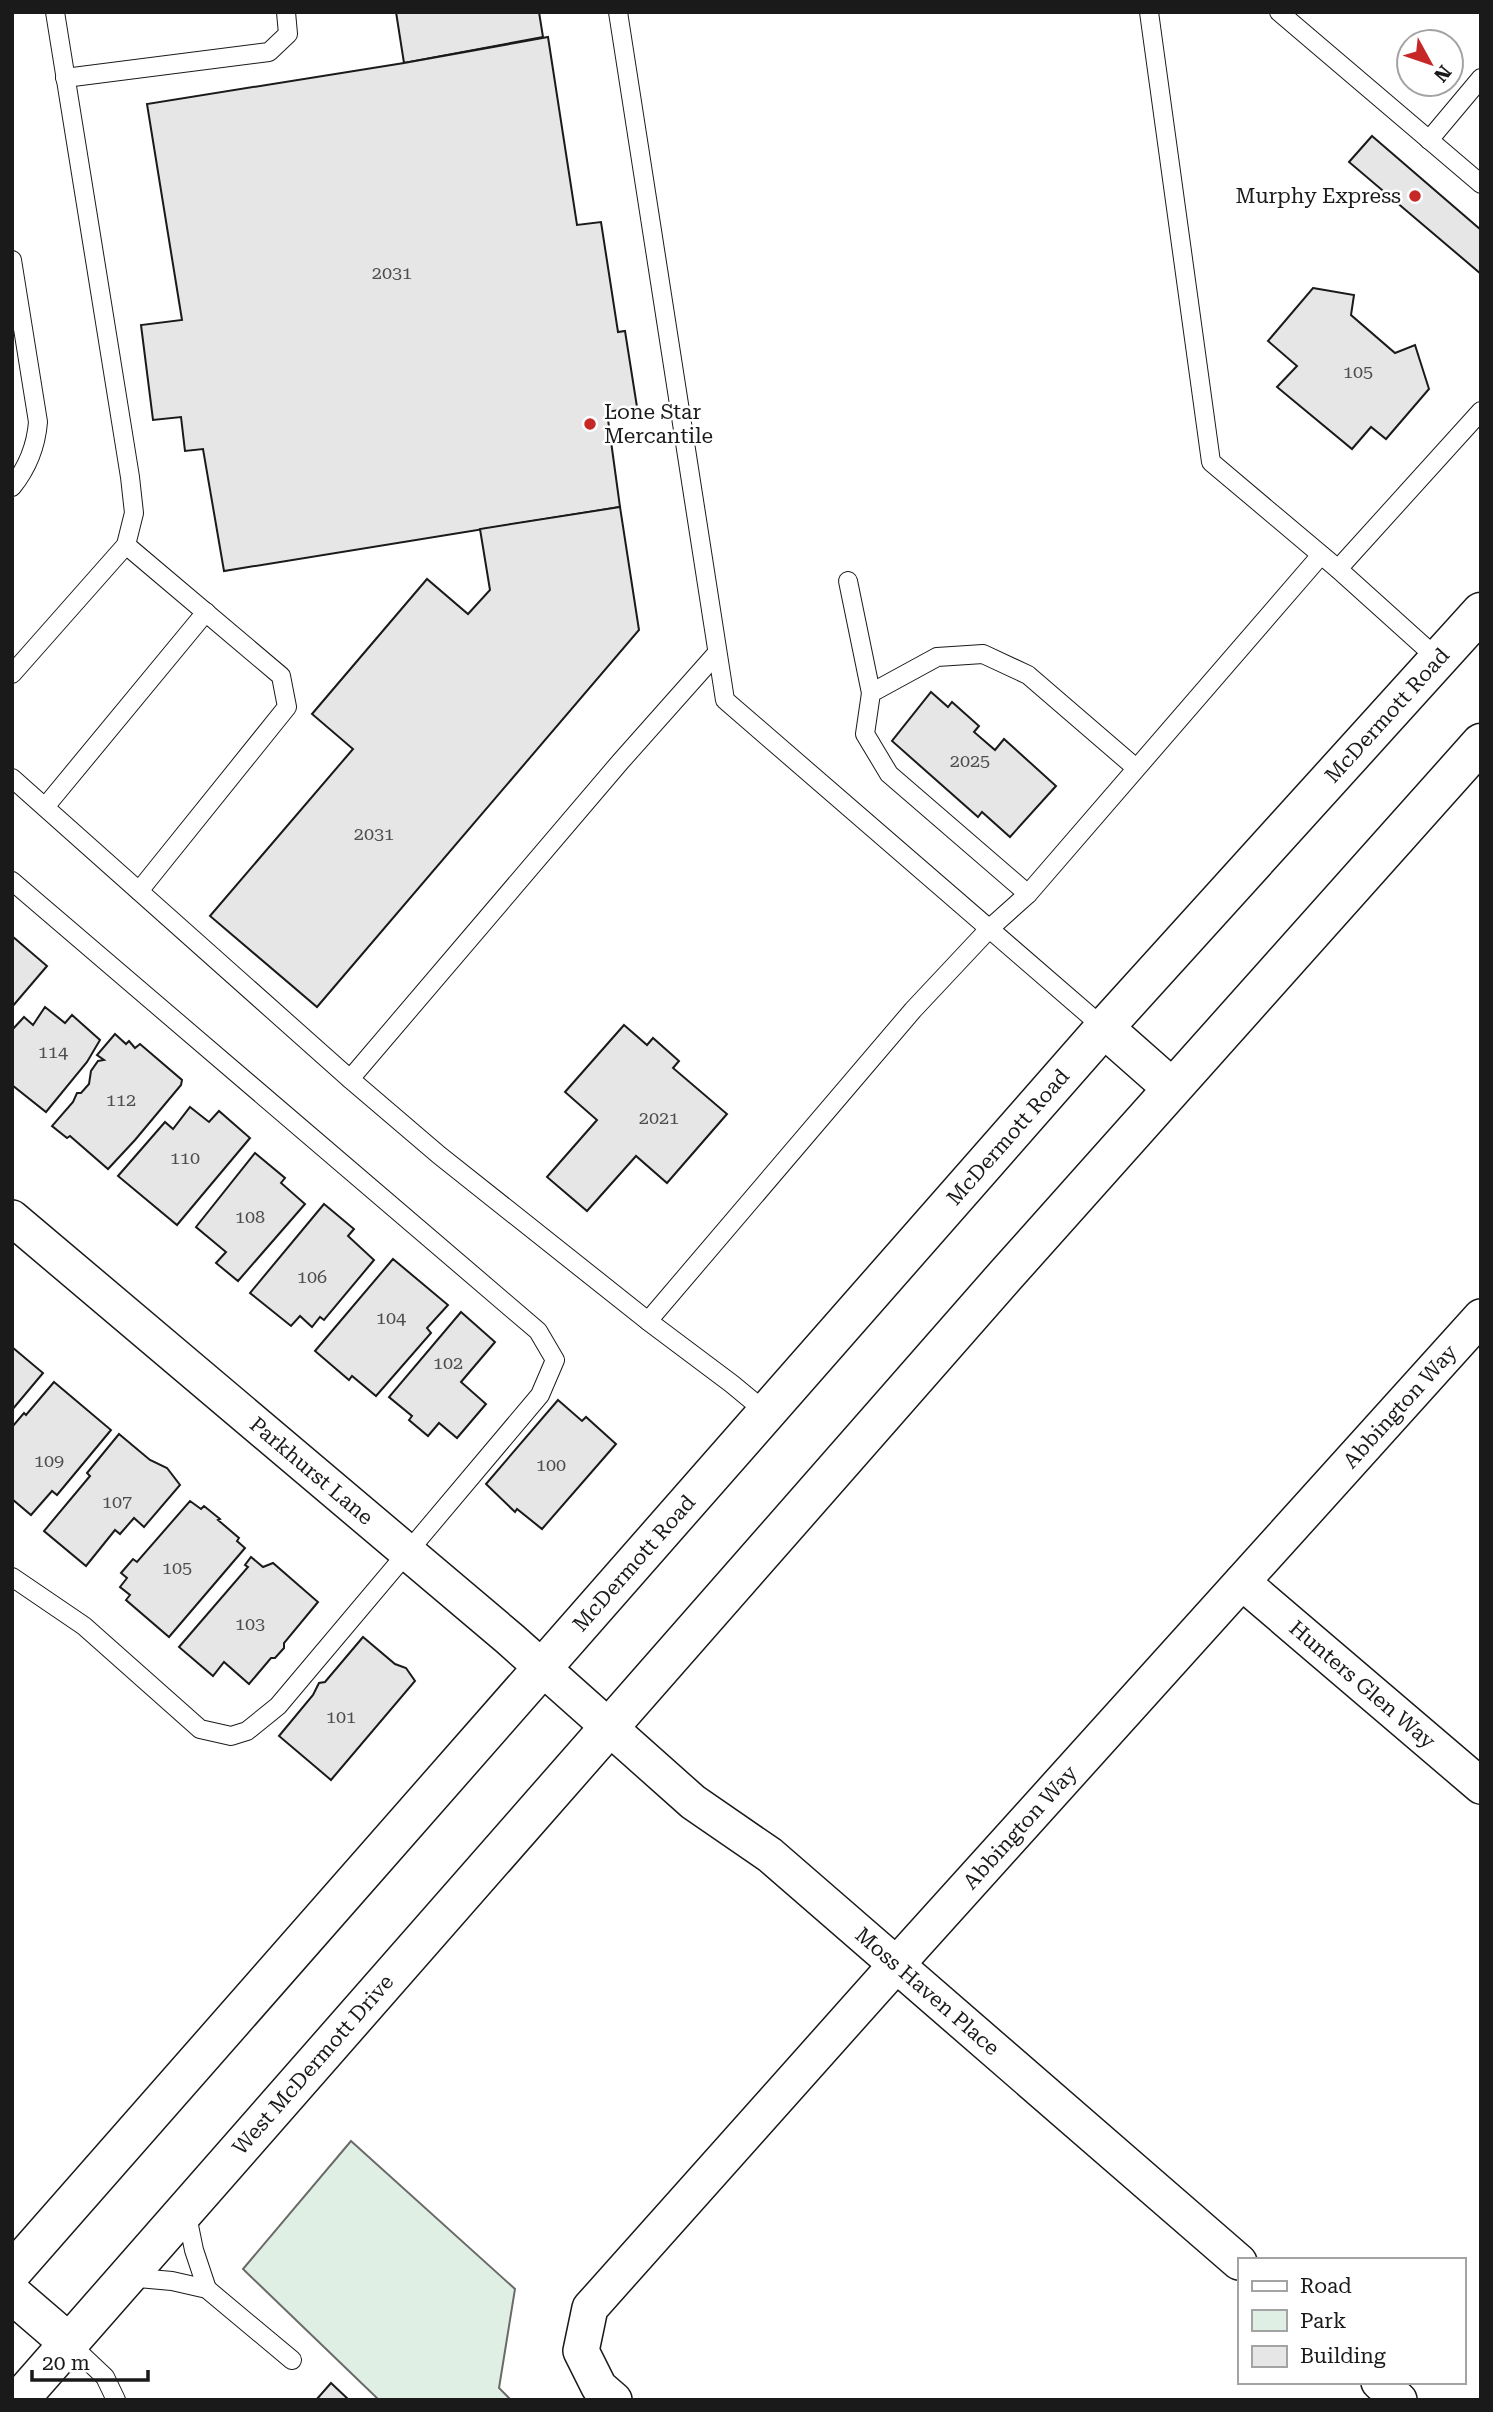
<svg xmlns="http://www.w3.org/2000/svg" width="1493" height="2412" font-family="'Roboto Serif',serif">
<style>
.green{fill:#e0efe3;stroke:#6a6a6a;stroke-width:2}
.building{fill:#e6e6e6;stroke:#1a1a1a;stroke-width:2}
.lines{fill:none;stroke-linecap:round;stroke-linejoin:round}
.lane-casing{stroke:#1a1a1a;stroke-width:20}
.street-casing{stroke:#1a1a1a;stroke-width:38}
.secondary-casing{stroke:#1a1a1a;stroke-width:41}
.lane{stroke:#fff;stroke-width:18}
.street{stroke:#fff;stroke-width:35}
.secondary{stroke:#fff;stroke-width:38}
.poi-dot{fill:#c62828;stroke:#fff;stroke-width:2.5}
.labels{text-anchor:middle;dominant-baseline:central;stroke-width:5;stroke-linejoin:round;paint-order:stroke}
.number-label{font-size:18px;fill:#4d4d4d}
.poi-label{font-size:21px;fill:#1a1a1a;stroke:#fff;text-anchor:end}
.street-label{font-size:21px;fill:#1a1a1a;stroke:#fff}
</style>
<rect width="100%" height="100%" fill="#fff"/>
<polygon class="green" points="351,2141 515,2289 499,2388 511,2400 379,2400 243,2269"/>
<g class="building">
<polygon points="396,12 539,12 543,37 404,63"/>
<polygon points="548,37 577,225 601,222 618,332 625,331 637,407 607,412 620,507 224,571 203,449 185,451 181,417 153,420 141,325 182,320 147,104 404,63"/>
<polygon points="1372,136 1481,230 1481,274 1349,162"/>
<polygon points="1313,288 1354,295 1351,315 1395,353 1415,345 1429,389 1386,439 1371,427 1352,449 1277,387 1297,366 1268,341"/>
<polygon points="620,507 639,630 317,1007 210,916 353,749 312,714 427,579 468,614 490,590 480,529"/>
<polygon points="931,692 948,707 952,702 979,726 974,732 995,750 1004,739 1056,786 1010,837 982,812 978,817 892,741"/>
<polygon points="12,936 47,966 12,1007"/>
<polygon points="45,1007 65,1023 72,1015 100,1040 87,1062 46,1112 12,1085 12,1030 24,1017 33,1025"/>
<polygon points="624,1025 647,1045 653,1038 679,1061 673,1068 727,1114 667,1183 636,1156 587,1211 547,1177 597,1120 565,1092"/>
<polygon points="115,1034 126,1044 129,1041 135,1048 140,1044 182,1080 181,1085 135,1140 108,1169 70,1136 67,1138 52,1126 73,1102 77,1093 81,1093 89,1084 91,1071 98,1061 104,1060 97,1055"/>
<polygon points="190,1107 209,1122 219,1111 250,1138 177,1225 118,1176 165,1122 173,1129"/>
<polygon points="255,1153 285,1178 281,1183 305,1204 238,1281 216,1263 226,1252 196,1227"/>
<polygon points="324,1204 354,1229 348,1236 374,1260 324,1320 320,1317 312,1327 300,1316 291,1326 250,1293"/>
<polygon points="393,1259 448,1305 427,1328 431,1333 376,1396 352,1376 349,1380 315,1351"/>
<polygon points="461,1312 495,1342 461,1382 486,1404 457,1438 439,1423 428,1436 409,1420 412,1416 389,1397"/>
<polygon points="12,1347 43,1373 12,1410"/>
<polygon points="54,1382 111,1430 57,1495 52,1491 31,1515 12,1499 12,1427 24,1413 26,1415"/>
<polygon points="558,1400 582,1421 586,1417 616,1444 542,1529 517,1509 515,1512 486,1484"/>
<polygon points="119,1434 150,1460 167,1468 180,1485 144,1527 134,1518 120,1534 115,1530 86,1566 44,1531 90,1476 87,1473"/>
<polygon points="190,1501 201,1509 204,1506 220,1519 218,1520 239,1538 237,1541 245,1548 169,1637 126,1600 130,1595 120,1587 127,1578 121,1573 133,1559 137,1562"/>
<polygon points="251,1557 263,1567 273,1563 318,1602 284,1643 284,1648 275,1658 271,1658 249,1684 224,1662 213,1676 179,1647 248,1567 245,1565"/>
<polygon points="363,1637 395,1664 406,1668 415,1681 331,1780 279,1736 313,1695 319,1683 325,1682"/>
<polygon points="331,2383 349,2400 316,2400"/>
</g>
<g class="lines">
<defs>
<g id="lane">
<polyline points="618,12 725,700 1104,1028"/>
<polyline points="1149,12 1211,462 1338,569 1439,660"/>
<polyline points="1279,12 1481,184"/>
<polyline points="65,78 269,52 288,34 286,12"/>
<polyline points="1429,140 1481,78"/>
<path d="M12,260L38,422C36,447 28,467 12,487"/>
<polyline points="126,545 281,676 287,707 139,891"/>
<polyline points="1338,569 1481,411"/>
<polyline points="848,581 871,693"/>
<polyline points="12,674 126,545 134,513 130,477 55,12"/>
<polyline points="12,778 350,1079 439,1155 648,1321 732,1384 767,1413"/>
<polyline points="45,807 206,612"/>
<polyline points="12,881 538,1331 555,1360 540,1395 278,1706 247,1731 231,1736 200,1729 84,1626 12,1577"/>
<polyline points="1028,894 889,774 865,734 871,693 937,657 983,654 1028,675 1136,768"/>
<polyline points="350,1079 621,761 717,653"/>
<polyline points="648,1321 913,1010 989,929 1028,894 1321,555"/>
<polyline points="186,2211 194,2250 207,2289"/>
<polyline points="127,2277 172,2281 207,2289 292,2360"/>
<polyline points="69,2343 105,2377 116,2400"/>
</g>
<g id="street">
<path id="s1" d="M12,1218L510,1639L693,1802L770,1855L1239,2262"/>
<path id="s2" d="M1242,1582L1481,1786"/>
<polyline points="1379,2382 1399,2400"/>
<path id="s3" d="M614,2400L599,2387L581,2351L590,2308L896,1965L1481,1317"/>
</g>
<g id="secondary">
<polyline points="1104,1028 1172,1088"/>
<path id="s4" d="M12,2272L1104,1028L1481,612"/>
<polyline points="12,2294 69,2343"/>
<path id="s5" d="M19,2400L1005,1276L1481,743"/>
</g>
</defs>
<use href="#lane" class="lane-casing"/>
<use href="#street" class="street-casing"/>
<use href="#secondary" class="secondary-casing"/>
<use href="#lane" class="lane"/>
<use href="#street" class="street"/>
<use href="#secondary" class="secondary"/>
</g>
<g class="poi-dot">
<circle cx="1415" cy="196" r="7"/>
<circle cx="590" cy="424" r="7"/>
</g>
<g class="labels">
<g class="number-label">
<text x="392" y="272">2031</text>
<text x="1358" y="371">105</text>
<text x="970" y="760">2025</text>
<text x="374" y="833">2031</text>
<text x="53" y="1051">114</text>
<text x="121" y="1099">112</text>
<text x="659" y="1117">2021</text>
<text x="185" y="1157">110</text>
<text x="250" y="1216">108</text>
<text x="312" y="1276">106</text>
<text x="391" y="1317">104</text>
<text x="448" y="1362">102</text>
<text x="49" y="1460">109</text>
<text x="551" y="1464">100</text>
<text x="117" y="1501">107</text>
<text x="177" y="1567">105</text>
<text x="250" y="1623">103</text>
<text x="341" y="1716">101</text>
</g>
<g class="poi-label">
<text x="1401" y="196">Murphy Express</text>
<text x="604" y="412" text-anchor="start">Lone Star<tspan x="604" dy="24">Mercantile</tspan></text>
</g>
<g class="street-label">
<text stroke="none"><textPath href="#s4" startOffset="2077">McDermott Road</textPath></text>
<text stroke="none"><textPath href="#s4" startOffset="1510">McDermott Road</textPath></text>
<text stroke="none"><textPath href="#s3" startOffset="1316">Abbington Way</textPath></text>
<text stroke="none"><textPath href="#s1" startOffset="392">Parkhurst Lane</textPath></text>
<text stroke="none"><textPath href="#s4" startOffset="943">McDermott Road</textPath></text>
<text stroke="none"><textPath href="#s2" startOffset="158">Hunters Glen Way</textPath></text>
<text stroke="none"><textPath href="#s3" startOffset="749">Abbington Way</textPath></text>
<text stroke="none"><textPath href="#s1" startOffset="1199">Moss Haven Place</textPath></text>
<text stroke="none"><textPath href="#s5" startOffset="446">West McDermott Drive</textPath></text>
</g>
</g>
<rect width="1493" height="2412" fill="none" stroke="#1a1a1a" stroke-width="28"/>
<rect x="1238" y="2258" width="228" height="126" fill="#ffffff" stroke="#a3a3a3" stroke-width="2"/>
<rect x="1252" y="2281" width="35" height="10" fill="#ffffff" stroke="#a3a3a3" stroke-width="2"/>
<text x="1300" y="2293" font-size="21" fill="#1a1a1a">Road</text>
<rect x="1252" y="2310" width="35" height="21" fill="#e0efe3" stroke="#a3a3a3" stroke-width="2"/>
<text x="1300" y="2328" font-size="21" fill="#1a1a1a">Park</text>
<rect x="1252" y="2346" width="35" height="21" fill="#e6e6e6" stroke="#a3a3a3" stroke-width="2"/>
<text x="1300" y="2363" font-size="21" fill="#1a1a1a">Building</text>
<g transform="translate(1430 63) rotate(130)"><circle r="33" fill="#ffffff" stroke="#a3a3a3" stroke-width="2"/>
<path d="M0-5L12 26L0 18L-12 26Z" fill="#c62828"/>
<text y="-10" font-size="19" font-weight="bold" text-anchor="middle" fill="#1a1a1a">N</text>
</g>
<path d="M32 2370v10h116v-10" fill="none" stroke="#1a1a1a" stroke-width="3.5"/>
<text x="42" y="2370" font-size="21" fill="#1a1a1a" stroke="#ffffff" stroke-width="5" paint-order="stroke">20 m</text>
</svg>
